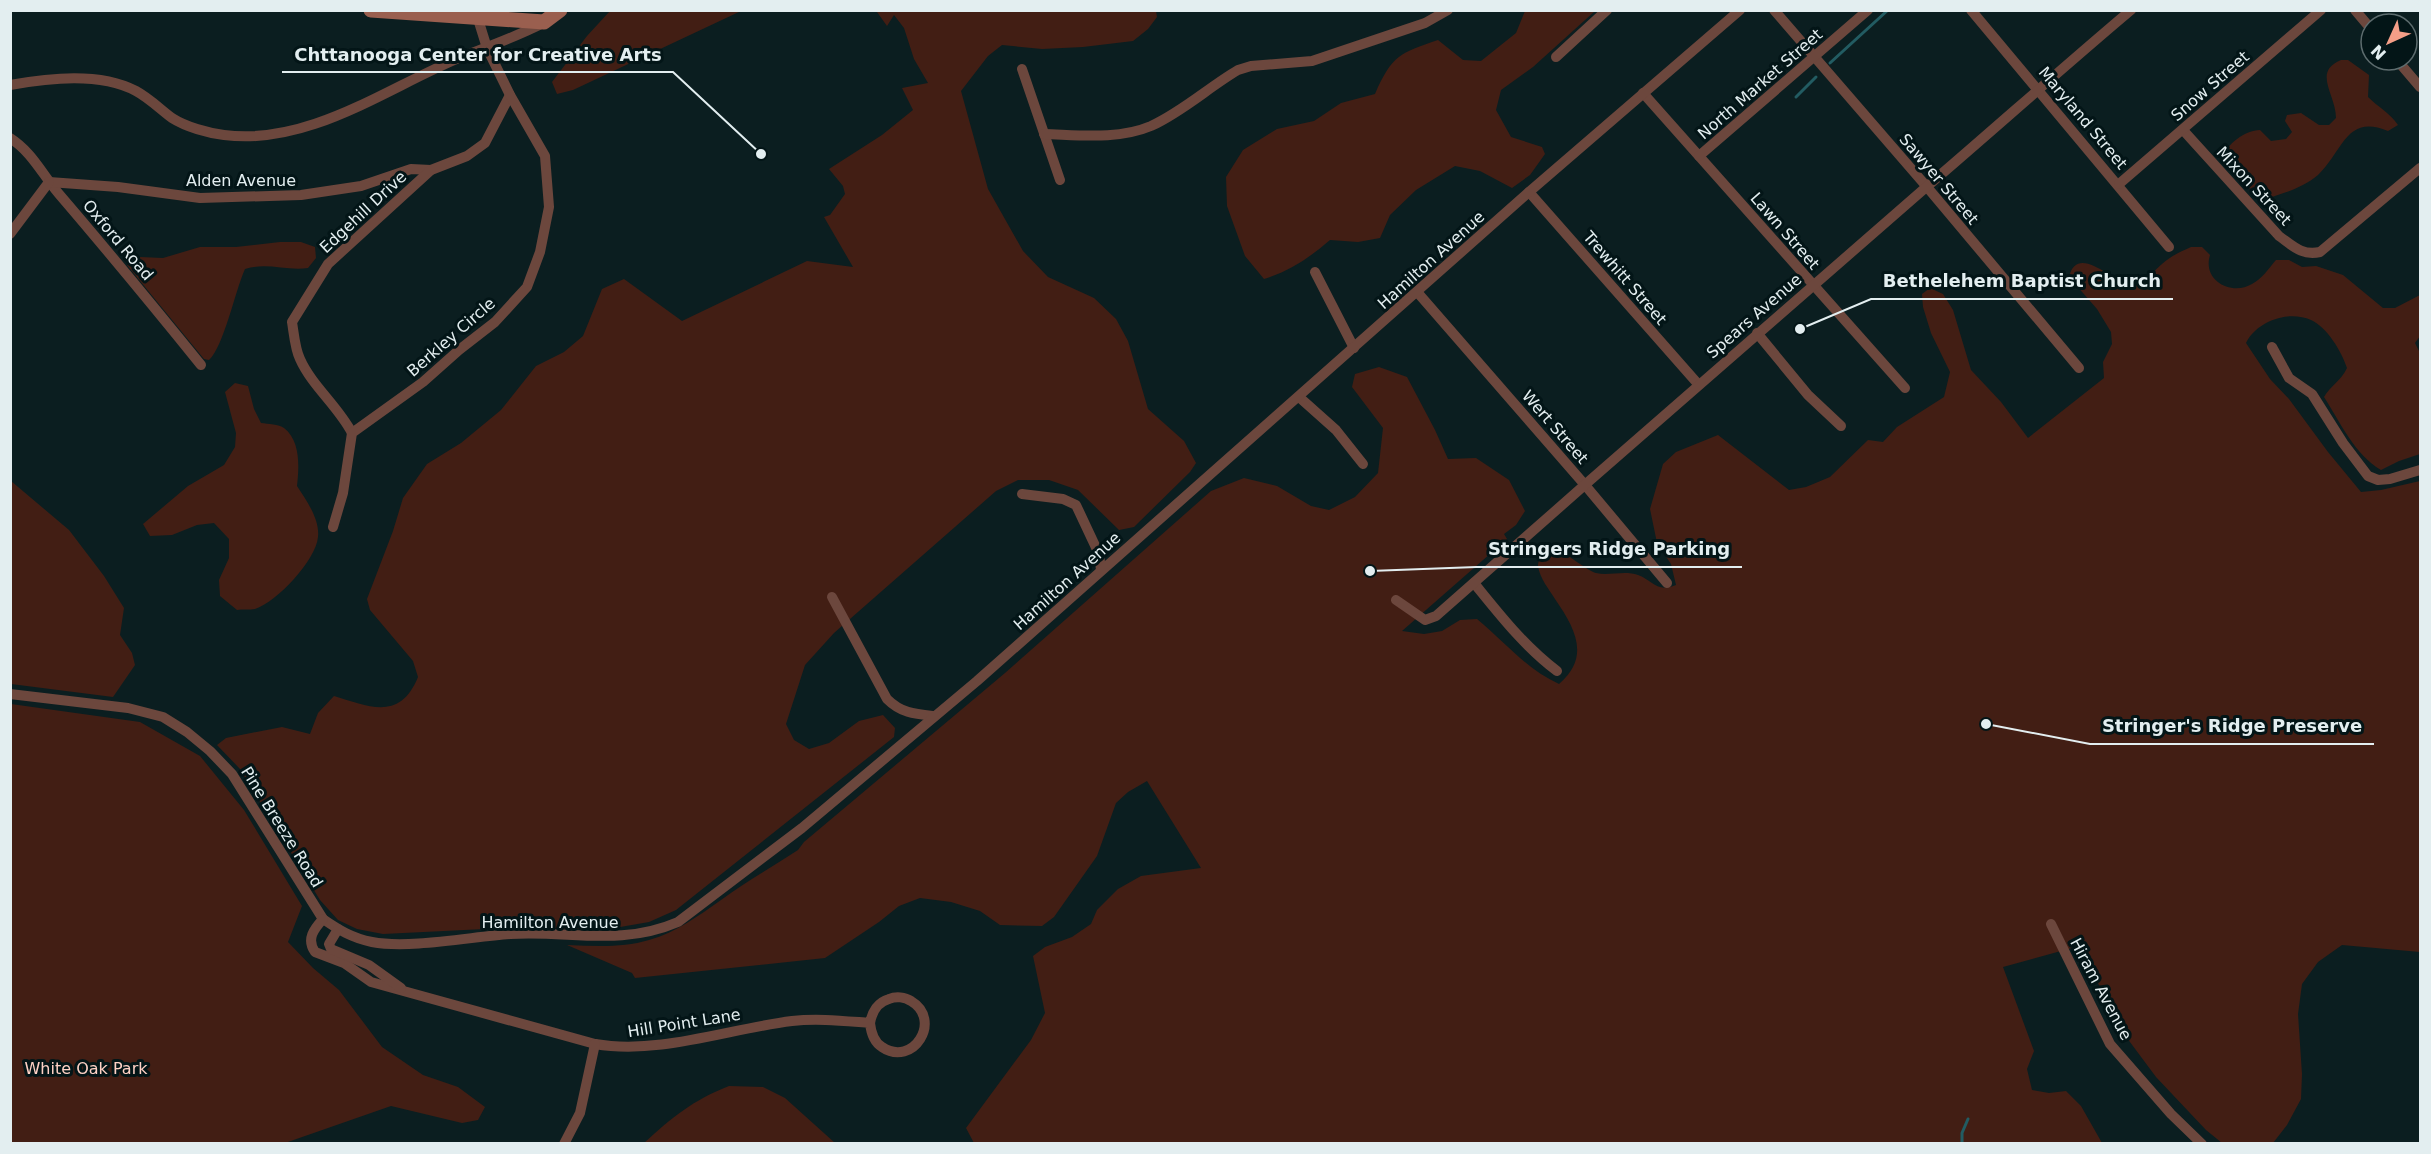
<svg xmlns="http://www.w3.org/2000/svg" width="2431" height="1154" font-family="'DejaVu Sans',sans-serif">
<style>
.green{fill:#421e14}
.lines{fill:none;stroke-linecap:round;stroke-linejoin:round}
.stream{stroke:#225c62;stroke-width:3}
.street{stroke:#6c473d;stroke-width:10}
.secondary{stroke:#9a5f4f;stroke-width:15}
.labels{text-anchor:middle;dominant-baseline:central;stroke-width:6;stroke-linejoin:round;paint-order:stroke}
.street-label{font-size:16px;fill:#e3eef0;stroke:#031517}
.park-label{font-size:16px;fill:#fed1c5;stroke:#031517}
.leader{fill:none;stroke:#e3eef0;stroke-width:2}
.callout-dot{fill:#e3eef0;stroke:#031517;stroke-width:2}
.callout-label{font-size:18px;text-anchor:middle;font-weight:bold;fill:#e3eef0;stroke:#031517;stroke-width:6;stroke-linejoin:round;paint-order:stroke}
</style>
<rect width="100%" height="100%" fill="#0b1e20"/>
<g class="green">
<polygon points="610,11 610,10 741,11 573,90 557,94 552,82 587,36"/>
<path d="M872,11H1156L1157,17L1148,29L1133,41L1083,47L1042,49L1002,45L988,56L961,91L988,189L1023,251L1048,277L1094,298L1116,319L1128,341L1148,409L1184,441L1196,463L1190,472L1134,527L1119,530L1078,490L1049,480H1018L996,491L834,633L805,665L786,724L794,740L809,749L829,743L859,721L883,715L895,728L894,737L676,910L649,922L603,930L527,927L383,934L357,929L338,920L320,900L240,769L217,745L226,738L282,727L310,734L318,713L334,696C370,707 400,721 418,677L413,661L370,610L367,599L393,531L403,498L427,464L461,443L501,410L536,366L564,352L583,336L602,289L624,279L682,321L807,261L853,267L824,217L830,215L845,194L843,186L829,169L882,135L913,110L902,88L928,83L914,59L904,28L894,15L887,26L877,12Z"/>
<path d="M1525,11H1595L1533,67L1501,90L1496,110L1511,137L1542,147L1545,154L1530,175L1512,188L1480,171L1455,166L1416,190L1390,215L1380,238L1358,242L1330,240C1309,258 1290,271 1264,279L1245,256L1227,206L1226,177L1243,150L1277,129L1314,121L1341,103L1375,94C1392,55 1400,53 1438,40L1463,60L1481,61L1516,33Z"/>
<path d="M2341,60H2348L2369,75L2368,97C2378,107 2390,113 2398,125L2388,131C2346,114 2344,150 2318,175C2305,186 2288,192 2272,197L2259,190L2248,188L2238,180L2221,159C2227,144 2245,130 2260,130L2271,141L2286,139L2292,132L2285,121L2287,115L2301,113L2319,125H2329L2336,118C2336,94 2312,72 2341,60Z"/>
<path d="M280,242H301L315,247L316,258L308,268C286,271 266,262 245,269C235,291 224,346 209,360L204,359L127,265L140,257L163,258L200,247H236Z"/>
<path d="M2191,247H2202L2210,255C2202,281 2232,296 2252,284C2262,279 2269,268 2276,260H2289L2302,267L2316,266L2343,275L2383,308H2395L2420,295V336L2415,343L2420,353V454L2399,461L2381,470C2355,455 2340,422 2324,397C2330,386 2341,381 2347,368C2342,352 2327,327 2311,320C2288,310 2257,321 2246,343L2270,379L2289,399L2328,452L2361,492L2381,490L2420,481V952L2342,945L2318,962L2302,984L2298,1014L2302,1074L2301,1099L2287,1125L2273,1143H2222L2206,1130L2156,1077L2124,1034L2079,946L2003,967L2034,1051L2027,1069L2032,1090L2049,1093L2066,1091L2081,1106L2102,1143H974L966,1128L1031,1040L1045,1013L1033,956L1045,947L1072,937L1091,924L1097,910L1118,889L1141,876L1201,868L1147,781L1128,792L1116,803L1097,856L1054,917L1042,926L1000,925L980,911L951,902L920,898L899,906L879,922L825,958L635,978L632,973L567,945C595,946 623,948 649,940C677,932 698,916 721,900C746,882 772,867 798,850L804,842L1005,673L1211,491L1244,478L1277,486L1311,506L1329,510L1355,497L1378,473L1383,428L1352,387L1355,374L1379,367L1407,377L1435,430L1448,459L1476,458L1509,480L1525,511L1516,525L1504,534L1507,539L1402,631L1424,634L1442,631L1460,620L1477,619C1505,642 1526,669 1559,684C1591,657 1575,628 1555,599C1549,589 1540,579 1538,566C1538,561 1541,554 1544,549L1553,545C1562,551 1588,571 1596,573C1609,576 1625,570 1638,575C1654,581 1656,593 1676,585L1671,564L1657,543L1650,509L1663,464L1676,452L1718,435L1789,490L1806,487L1830,477L1868,440L1883,442L1897,427L1944,397L1950,372L1931,333L1923,307L1922,294L1930,288L1943,294L1953,310L1971,370L2001,402L2028,438L2104,378L2103,362L2112,344L2111,332L2097,309L2069,277C2077,243 2112,281 2127,283C2145,286 2151,273 2162,264C2171,256 2180,252 2191,247Z"/>
<path d="M235,383L248,386L254,409L261,423C268,424 279,424 284,428C301,441 299,468 297,486C306,500 320,519 318,537C316,560 277,602 255,609C250,610 242,609 237,610L220,596L219,580L229,558V539L214,523L197,525L172,535L150,536L143,524L188,486L224,465L235,447L236,433L225,392Z"/>
<polygon points="11,481 69,530 104,576 124,608 120,635 132,653 135,665 113,697 11,684"/>
<polygon points="11,704 140,722 200,756 244,810 302,906 288,942 313,968 339,990 382,1047 423,1075 458,1087 485,1107 478,1120 462,1123 391,1106 285,1143 11,1143"/>
<path d="M729,1086L763,1087L785,1098L835,1143H644C671,1118 693,1100 729,1086Z"/>
</g>
<g class="lines">
<g class="stream">
<polyline points="1830,63 1888,10"/>
<polyline points="1796,97 1816,77"/>
<polyline points="1962,1144 1962,1133 1968,1119"/>
</g>
<g class="street">
<polyline points="1774,10 1927,187 2079,368"/>
<polyline points="1971,10 2169,247"/>
<polyline points="2355,10 2371,29"/>
<polyline points="1556,57 1607,10"/>
<polyline points="2397,60 2420,87"/>
<polyline points="1022,69 1060,180"/>
<path d="M10,85C49,78 100,72 136,91C149,98 160,109 172,118C186,127 208,133 224,135C308,146 385,89 459,58C487,47 516,37 543,23"/>
<polyline points="1643,93 1905,388"/>
<path d="M2183,130L2279,236C2293,246 2302,256 2320,252L2420,168"/>
<path d="M1044,134C1079,135 1118,140 1151,126C1182,112 1209,87 1238,70L1251,66L1312,61L1425,23L1448,10"/>
<path d="M10,138C32,152 42,174 59,194C107,250 154,307 201,365"/>
<polyline points="1699,156 1868,10"/>
<polyline points="49,182 118,187 200,198 301,195 361,186 411,169 431,170"/>
<polyline points="2119,184 2321,10"/>
<polyline points="1529,192 1698,384"/>
<polyline points="10,234 49,182"/>
<polyline points="1315,272 1354,348"/>
<polyline points="1418,293 1585,485 1667,583"/>
<polyline points="1757,333 1808,395 1841,426"/>
<polyline points="2272,347 2289,378 2312,394 2343,443 2368,476 2378,480 2390,479 2420,470"/>
<polyline points="1299,397 1336,430 1363,464"/>
<path d="M352,433C338,406 312,386 300,359C295,349 294,334 292,322L328,264L431,170L467,156L485,143L510,95"/>
<polyline points="1022,494 1063,499 1076,505 1099,554 1101,570"/>
<polyline points="333,527 343,493 352,433 423,382 459,350 495,322 527,287 540,252 549,207 545,156 510,95 487,48 478,19"/>
<path d="M1474,583C1500,615 1524,646 1557,671"/>
<path d="M832,597L887,699C901,713 914,714 934,716"/>
<path d="M1396,600L1425,620L1436,616C1598,473 1760,331 1924,189C1993,130 2061,69 2131,10"/>
<path d="M10,694L128,708L163,717L187,732L210,751L232,774L323,919C339,930 352,938 372,942C409,949 470,937 510,934C569,930 620,947 678,922L802,828L977,681L1529,192L1740,10"/>
<path d="M323,919C314,929 306,939 315,952L344,963L371,982L595,1044C659,1055 728,1029 792,1021C818,1018 844,1021 870,1023C872,1012 878,1002 889,999C896,996 905,997 911,1001C943,1020 913,1068 882,1047C874,1042 871,1033 870,1023"/>
<polyline points="2051,924 2110,1044 2171,1114 2202,1144"/>
<polyline points="338,929 329,944 331,949 369,965 401,988"/>
<polyline points="564,1144 580,1113 595,1044"/>
</g>
<polyline class="secondary" points="371,10 544,22 560,10"/>
</g>
<g class="labels">
<g class="street-label">
<text transform="translate(1760 84) rotate(-41)">North Market Street</text>
<text transform="translate(2210 86) rotate(-41)">Snow Street</text>
<text transform="translate(2083 118) rotate(50)">Maryland Street</text>
<text transform="translate(1939 179) rotate(50)">Sawyer Street</text>
<text x="241" y="180">Alden Avenue</text>
<text transform="translate(2254 186) rotate(47)">Mixon Street</text>
<text transform="translate(363 212) rotate(-43)">Edgehill Drive</text>
<text transform="translate(1785 231) rotate(49)">Lawn Street</text>
<text transform="translate(118 240) rotate(50)">Oxford Road</text>
<text transform="translate(1431 260) rotate(-42)">Hamilton Avenue</text>
<text transform="translate(1625 278) rotate(49)">Trewhitt Street</text>
<text transform="translate(1754 316) rotate(-41)">Spears Avenue</text>
<text transform="translate(451 337) rotate(-41)">Berkley Circle</text>
<text transform="translate(1555 427) rotate(49)">Wert Street</text>
<text transform="translate(1067 581) rotate(-42)">Hamilton Avenue</text>
<text transform="translate(282 827) rotate(58)">Pine Breeze Road</text>
<text x="550" y="922">Hamilton Avenue</text>
<text transform="translate(2101 989) rotate(62)">Hiram Avenue</text>
<text transform="translate(684 1023) rotate(-9)">Hill Point Lane</text>
</g>
<g class="park-label">
<text x="86" y="1068">White Oak Park</text>
</g>
</g>
<path class="leader" d="M761 154L673 72H282M1800 329L1871 299H2173M1370 571L1476 567H1742M1986 724L2090 744H2374"/>
<g class="callout-dot">
<circle cx="761" cy="154" r="6"/>
<circle cx="1800" cy="329" r="6"/>
<circle cx="1370" cy="571" r="6"/>
<circle cx="1986" cy="724" r="6"/>
</g>
<g class="callout-label">
<text x="478" y="61">Chttanooga Center for Creative Arts</text>
<text x="2022" y="287">Bethelehem Baptist Church</text>
<text x="1609" y="555">Stringers Ridge Parking</text>
<text x="2232" y="732">Stringer's Ridge Preserve</text>
</g>
<rect width="2431" height="1154" fill="none" stroke="#e3eef0" stroke-width="24"/>
<g transform="translate(2389 42) rotate(225)"><circle r="28" fill="#031517" stroke="#5d6c6e" stroke-width="1.5"/>
<path d="M0-4.5L10 22L0 15L-10 22Z" fill="#f49e87"/>
<text y="-9" font-size="16" font-weight="bold" text-anchor="middle" fill="#e3eef0">N</text>
</g>
</svg>
